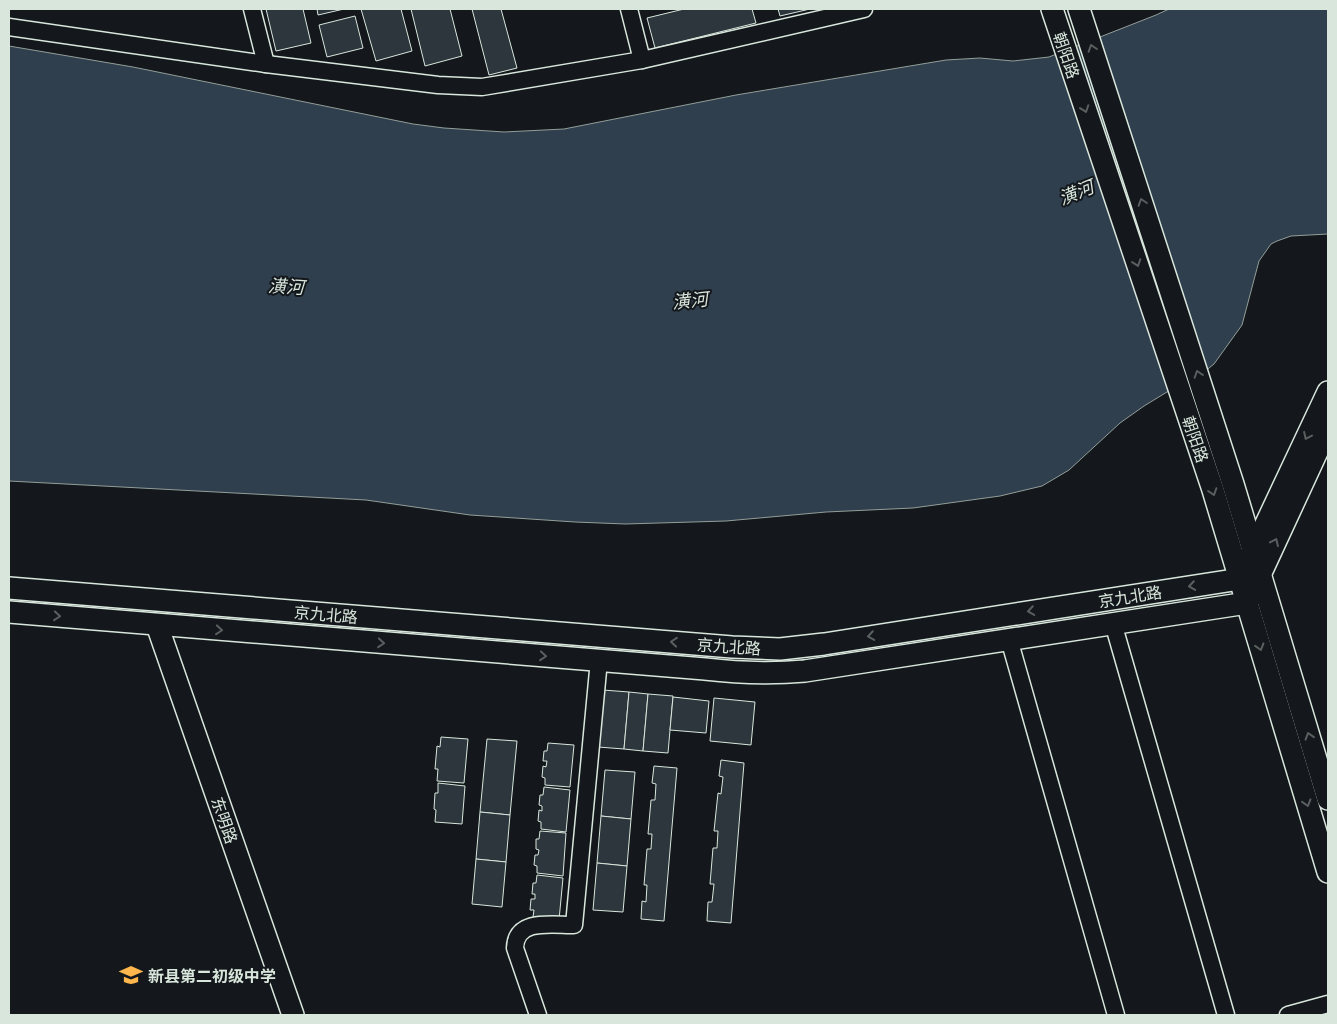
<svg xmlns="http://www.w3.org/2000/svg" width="1337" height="1024" font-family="Barlow,'Noto Sans SC',sans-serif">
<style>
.water{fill:#2f3f4d;stroke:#939e99}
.building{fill:#2c363c;stroke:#d8e6dc}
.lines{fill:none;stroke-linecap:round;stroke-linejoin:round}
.minor-casing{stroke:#d8e6dc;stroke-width:19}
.major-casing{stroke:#d8e6dc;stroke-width:24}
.minor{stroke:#14181c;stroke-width:16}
.major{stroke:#14181c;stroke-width:21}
.oneway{stroke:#59605f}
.labels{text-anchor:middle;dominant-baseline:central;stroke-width:4;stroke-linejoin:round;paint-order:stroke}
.street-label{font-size:16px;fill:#d8e6dc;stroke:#14181c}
.poi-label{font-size:16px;font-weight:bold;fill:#d8e6dc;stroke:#14181c;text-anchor:start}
.water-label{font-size:18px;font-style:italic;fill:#d8e6dc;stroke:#14181c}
</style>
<rect width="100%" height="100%" fill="#14181c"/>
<polygon class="water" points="1169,9 1328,9 1328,234 1291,236 1277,241 1271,244 1259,261 1242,325 1214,364 1199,376 1167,392 1144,406 1120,423 1069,470 1042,486 1000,496 913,508 826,512 726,521 625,524 575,522 470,515 366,500 9,481 9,46 133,67 413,124 444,128 504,132 564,129 736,95 946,60 980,58 1013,61 1049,57 1156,15"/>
<g class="building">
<polygon points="266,9 303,9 311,43 276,51"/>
<polygon points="317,9 344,9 318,15"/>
<polygon points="361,9 401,9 412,51 376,61"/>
<polygon points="411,9 450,9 462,56 425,66"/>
<polygon points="472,9 501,9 517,68 489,75"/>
<polygon points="684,9 752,9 756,23 655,48 647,18"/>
<polygon points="778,9 810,9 780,16"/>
<polygon points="355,16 363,48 327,57 319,25"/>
<polygon points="603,690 629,692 624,749 598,747"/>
<polygon points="629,692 648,694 643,751 624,749"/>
<polygon points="648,694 673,696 668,753 643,751"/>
<polygon points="673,697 709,701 706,733 670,730"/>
<polygon points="714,698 755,702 751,745 710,741"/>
<polygon points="441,737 468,739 464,783 437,781 438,769 435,769 437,746 440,747"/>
<polygon points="487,739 517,741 510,815 480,812"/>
<polygon points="548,743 574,745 570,787 545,785 545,778 542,777 543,766 546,767 547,761 543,761 544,751 547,751"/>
<polygon points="721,760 744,763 731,923 707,921 708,902 712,902 714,884 710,884 713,848 717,848 718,831 714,831 718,793 721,794 723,777 719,776"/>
<polygon points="654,766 677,768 664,921 641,919 642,901 646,902 647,885 644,885 647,849 651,849 652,834 648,834 651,800 655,800 656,784 652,783"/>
<polygon points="605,770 635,772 631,819 601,816"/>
<polygon points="438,783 465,786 462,824 435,822 436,810 434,809 435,793 438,793"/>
<polygon points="544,787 570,790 566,832 541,829 541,822 538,821 539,810 542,811 542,806 539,805 540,795 543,795"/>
<polygon points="480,812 510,815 506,862 476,859"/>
<polygon points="601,816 631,819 627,866 597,863"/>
<polygon points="540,831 566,833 563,876 537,873 537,866 534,865 535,855 538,855 539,850 536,849 536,839 539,839"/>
<polygon points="476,859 506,862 502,907 472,904"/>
<polygon points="597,863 627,866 623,912 593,910"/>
<polygon points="537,875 563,878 559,920 533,917 534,910 530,910 531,899 535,899 535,894 532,894 533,883 536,883"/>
</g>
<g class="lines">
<defs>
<g id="minor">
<polyline points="252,9 266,64"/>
<polyline points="629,9 642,60"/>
<polyline points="9,27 266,64 438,85 482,87 642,60 864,9"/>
<polyline points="1113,623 1226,1015"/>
<polyline points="1009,639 1116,1015"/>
<path d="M538,1015L515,948C516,918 552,925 574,925L599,660"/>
<polyline points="1288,1015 1328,1004"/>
</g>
<g id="major">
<polyline points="1052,9 1213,490 1328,872"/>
<polyline points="1079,9 1233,484 1328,799"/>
<polyline points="9,588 732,647 780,649 824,644 1240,579 1328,392"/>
<path d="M9,612L705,669C739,673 771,674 805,671L1247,603L1328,428"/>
<polyline points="157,625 293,1015"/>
</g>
</defs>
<use href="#minor" class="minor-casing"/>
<use href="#major" class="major-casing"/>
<use href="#minor" class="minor"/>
<use href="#major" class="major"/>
</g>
<defs><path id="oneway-chevron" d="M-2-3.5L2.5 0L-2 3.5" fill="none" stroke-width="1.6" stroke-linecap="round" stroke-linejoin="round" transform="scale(1.25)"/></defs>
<g class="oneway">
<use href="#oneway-chevron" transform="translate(1092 48) rotate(-108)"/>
<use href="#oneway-chevron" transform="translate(1085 109) rotate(71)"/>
<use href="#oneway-chevron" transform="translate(1142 202) rotate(-108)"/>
<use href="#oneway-chevron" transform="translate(1137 263) rotate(71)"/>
<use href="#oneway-chevron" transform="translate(1198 374) rotate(-108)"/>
<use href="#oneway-chevron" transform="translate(1307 436) rotate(115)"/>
<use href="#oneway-chevron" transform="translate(1213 492) rotate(72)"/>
<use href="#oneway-chevron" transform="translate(1275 542) rotate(-65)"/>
<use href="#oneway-chevron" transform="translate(1192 586) rotate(171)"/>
<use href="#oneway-chevron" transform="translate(1031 611) rotate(171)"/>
<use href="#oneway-chevron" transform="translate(57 616) rotate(5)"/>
<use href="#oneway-chevron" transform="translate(219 630) rotate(5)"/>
<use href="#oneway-chevron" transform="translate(871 636) rotate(171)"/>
<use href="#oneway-chevron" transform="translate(674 642) rotate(-175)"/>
<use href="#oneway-chevron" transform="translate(381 643) rotate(5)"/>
<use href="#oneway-chevron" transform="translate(1260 647) rotate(73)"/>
<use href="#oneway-chevron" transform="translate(543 656) rotate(5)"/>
<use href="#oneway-chevron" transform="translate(1309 736) rotate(-107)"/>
<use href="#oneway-chevron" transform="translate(1307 803) rotate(73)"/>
</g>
<defs>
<symbol id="school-bare" viewBox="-9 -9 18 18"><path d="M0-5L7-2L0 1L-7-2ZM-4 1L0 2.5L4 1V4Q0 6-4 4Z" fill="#ffb74d" stroke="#14181c" stroke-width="2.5" paint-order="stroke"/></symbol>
</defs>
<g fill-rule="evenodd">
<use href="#school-bare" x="115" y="959" width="32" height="32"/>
</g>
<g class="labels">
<g class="street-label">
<text transform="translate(1067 55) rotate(71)">朝阳路</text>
<text transform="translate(1196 439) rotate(71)">朝阳路</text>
<text transform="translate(1130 596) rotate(-9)">京九北路</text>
<text transform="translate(326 614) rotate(5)">京九北路</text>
<text transform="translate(729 646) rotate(4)">京九北路</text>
<text transform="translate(225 820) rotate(71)">东明路</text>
</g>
<g class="poi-label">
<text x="148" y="975">新县第二初级中学</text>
</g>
<g class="water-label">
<text transform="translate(1076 192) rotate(-22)">潢河</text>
<text transform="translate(286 286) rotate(3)">潢河</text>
<text transform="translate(690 300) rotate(-6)">潢河</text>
</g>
</g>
<rect width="1337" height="1024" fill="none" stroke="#d8e6dc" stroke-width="20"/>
</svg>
